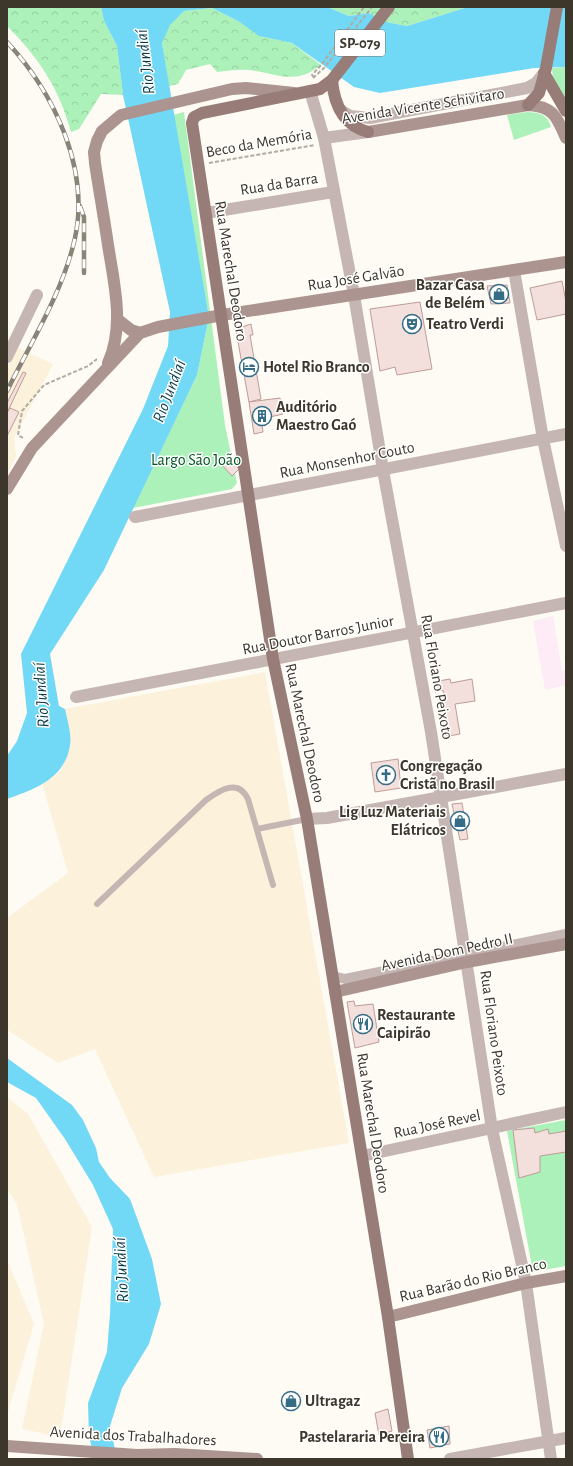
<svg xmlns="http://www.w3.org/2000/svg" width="573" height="1466" font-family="'Alegreya Sans',sans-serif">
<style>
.built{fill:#fcf1db}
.education{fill:#fdebf6}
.forest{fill:url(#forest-crowns)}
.green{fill:#adf1ba}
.water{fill:#71d8f6}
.building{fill:#f3e0dd;stroke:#bf9b96}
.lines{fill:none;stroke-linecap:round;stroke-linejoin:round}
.path{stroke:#b0aca3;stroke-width:2;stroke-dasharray:4 2;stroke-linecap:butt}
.service{stroke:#c6b6b3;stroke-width:6}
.pedestrian{stroke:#c6b6b3;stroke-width:10}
.minor{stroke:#c6b6b3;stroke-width:12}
.tertiary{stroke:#c6b6b3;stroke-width:12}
.secondary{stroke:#ac9490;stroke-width:12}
.primary{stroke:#987c77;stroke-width:12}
.rail-casing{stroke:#89847a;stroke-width:4.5}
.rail{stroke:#fff;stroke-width:3;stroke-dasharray:9;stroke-linecap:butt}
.labels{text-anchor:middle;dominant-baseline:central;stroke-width:3;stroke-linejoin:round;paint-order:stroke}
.shield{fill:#fff;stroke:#77736b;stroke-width:1}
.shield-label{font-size:15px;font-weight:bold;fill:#3d372b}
.street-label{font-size:16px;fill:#3d372b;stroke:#fff}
.poi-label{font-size:16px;font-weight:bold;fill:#3d372b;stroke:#fff;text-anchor:start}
.park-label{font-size:16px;fill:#005220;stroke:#fff}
.water-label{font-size:17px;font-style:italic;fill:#083a46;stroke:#fff}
</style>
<defs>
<pattern id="forest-crowns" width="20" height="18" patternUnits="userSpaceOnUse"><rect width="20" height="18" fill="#adf1ba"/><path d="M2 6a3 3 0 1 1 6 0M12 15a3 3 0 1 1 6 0" fill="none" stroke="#96cfa0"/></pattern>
</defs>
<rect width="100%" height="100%" fill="#fefbf4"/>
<g class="built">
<polygon points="18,348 53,364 14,438 16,457 7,473 7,368"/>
<polygon points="265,672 349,1143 154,1177 95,1049 58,1063 7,1030 7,918 68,873 42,783 61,771 71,745 65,709"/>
<polygon points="7,1097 28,1114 92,1227 60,1437 22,1429 44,1324 17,1204 7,1189"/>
<polygon points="7,1260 34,1324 7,1415"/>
</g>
<polygon class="education" points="553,616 562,671 566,670 566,685 545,690 533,621"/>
<g class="forest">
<path d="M7,7H101L104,21L117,46L123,95L101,94L79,129L71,132C59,88 39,58 7,26Z"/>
<polygon points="327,7 468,7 407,26 386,22 369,13 349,16"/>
<path d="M212,8L238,21L260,36L292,43L321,65C295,86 276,73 249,70C238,69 228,71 217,72L210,64L186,70L178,84L169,86L162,43L169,25L184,11Z"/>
</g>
<g class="green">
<polygon points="566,67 566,103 553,80 552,68"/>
<polygon points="184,112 225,425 237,483 232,489 133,508 197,375 209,317 173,115"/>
<path d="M527,112C539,112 548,115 551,127L514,140L507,115Z"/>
<polygon points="566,1120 566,1266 533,1272 507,1131"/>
</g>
<g class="water">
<path d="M101,7H327L349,16L369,13L386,22L407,26L468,7H566V67L534,68L380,93L354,87L292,43L259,36L238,21L212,8L184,11L170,25L162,43L209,317L197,375L104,570L50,654L59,706L65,709C67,719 72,735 70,746C64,779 35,789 7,799V756L17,741L27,713L21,654L143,409L168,346L170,312L123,95L117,46L104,21Z"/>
<polygon points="7,1058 72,1105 83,1120 96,1148 99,1162 110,1178 130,1199 152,1259 161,1304 149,1344 122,1388 110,1426 117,1459 95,1459 89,1437 88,1403 107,1352 110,1314 113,1229 93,1185 65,1139 36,1098 7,1082"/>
</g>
<g class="building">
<polygon points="562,281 566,302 566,314 537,320 530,288"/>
<polygon points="507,285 510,303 491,304 487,286"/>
<polygon points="420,302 432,369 397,375 395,367 380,371 370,309"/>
<polygon points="251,324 253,335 250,335 261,399 249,402 236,331 239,328"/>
<polygon points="23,372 26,373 7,413 7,403"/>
<polygon points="280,398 283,414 261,419 263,432 254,434 249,402"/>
<polygon points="10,408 19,412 7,436 7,413"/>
<polygon points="229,458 239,469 232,476 222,465"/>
<polygon points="450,679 451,683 472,679 475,701 455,704 460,734 443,737 438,711 444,697 443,690 435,692 433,682"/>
<polygon points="398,759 401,788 375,792 371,763"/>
<polygon points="462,803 468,839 460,840 452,804"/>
<polygon points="354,1001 355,1006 373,1004 379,1042 355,1048 347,1002"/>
<polygon points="534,1128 535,1133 548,1129 549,1134 566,1131 566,1152 540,1156 540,1172 519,1178 513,1130"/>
<polygon points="388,1409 392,1431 379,1435 375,1413"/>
<polygon points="449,1426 450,1444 430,1448 427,1430"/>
</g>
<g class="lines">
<g class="path">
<polyline points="314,77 312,75 322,64 364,7"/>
<polyline points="313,78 324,68 372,7"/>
<polyline points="209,163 315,145"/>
<polyline points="23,438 18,435 22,411 44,385 88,366 97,359"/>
</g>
<g class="service">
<polyline points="257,829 307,819"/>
<path d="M97,904L206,800C220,790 238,778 248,799L273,885"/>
</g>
<polyline class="pedestrian" points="333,976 345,979 566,934"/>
<g class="minor">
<polyline points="340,110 350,116 370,118 527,88 536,83 544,73"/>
<polyline points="206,213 333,192"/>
<polyline points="514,270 543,439 566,546"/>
<polyline points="7,357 37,295"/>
<polyline points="135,517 566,434"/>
<polyline points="76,697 566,603"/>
<polyline points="307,819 327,818 566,774"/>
<polyline points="362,1156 566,1112"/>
<polyline points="450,1459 566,1438"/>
</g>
<g class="tertiary">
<polyline points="310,91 324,138 354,295 383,470 431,732 492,1129 526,1283 551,1459"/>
<polyline points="324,138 368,132"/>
</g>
<g class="secondary">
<path d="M368,132L528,105C553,106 557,117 566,138"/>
<polyline points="117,319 131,330 140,333"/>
<path d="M108,363C125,326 114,283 108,245C104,217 99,190 95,163L94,152L97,141L102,131L121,115L232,89L246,88L294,93"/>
<polyline points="7,489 32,448 140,333 158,327 222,315 566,262"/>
<polyline points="335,992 467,962 566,944"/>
<polyline points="388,1317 526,1283 566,1276"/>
<polyline points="7,1446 137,1455 175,1454 257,1459"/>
</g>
<g class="primary">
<polyline points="389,7 332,80 320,89 202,113 194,117 192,123 273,659 307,819 388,1317 408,1459"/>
<polyline points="544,73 566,111"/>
<path d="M332,80C334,103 342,125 368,132"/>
<polyline points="528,105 539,93 546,68 557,7"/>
</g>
<defs>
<g id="rail">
<path d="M7,42C54,93 90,168 75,238C63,292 31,342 7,391"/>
<polyline points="80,206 84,217 84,273"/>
</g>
</defs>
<use href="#rail" class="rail-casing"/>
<use href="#rail" class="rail"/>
</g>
<defs>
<symbol id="shop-ring" viewBox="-11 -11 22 22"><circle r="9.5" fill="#fff" stroke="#356d87" stroke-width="1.5"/><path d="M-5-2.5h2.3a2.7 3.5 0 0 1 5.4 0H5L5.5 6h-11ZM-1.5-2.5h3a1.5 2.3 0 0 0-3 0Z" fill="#356d87"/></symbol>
<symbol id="theatre-ring" viewBox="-11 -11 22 22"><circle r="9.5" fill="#fff" stroke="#356d87" stroke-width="1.5"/><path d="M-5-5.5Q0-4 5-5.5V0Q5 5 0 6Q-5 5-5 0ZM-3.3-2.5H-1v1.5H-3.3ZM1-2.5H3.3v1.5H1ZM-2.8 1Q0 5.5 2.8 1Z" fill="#356d87"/></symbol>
<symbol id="hotel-ring" viewBox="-11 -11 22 22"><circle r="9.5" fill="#fff" stroke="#356d87" stroke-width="1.5"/><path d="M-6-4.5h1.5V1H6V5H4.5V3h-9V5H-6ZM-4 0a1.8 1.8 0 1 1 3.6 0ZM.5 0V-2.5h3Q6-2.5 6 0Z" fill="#356d87"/></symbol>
<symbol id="building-ring" viewBox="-11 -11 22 22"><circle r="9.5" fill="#fff" stroke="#356d87" stroke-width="1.5"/><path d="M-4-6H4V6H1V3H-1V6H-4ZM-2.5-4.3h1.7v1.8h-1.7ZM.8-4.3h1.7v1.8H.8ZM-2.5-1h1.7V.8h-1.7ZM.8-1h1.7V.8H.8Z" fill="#356d87"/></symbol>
<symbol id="church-ring" viewBox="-11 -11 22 22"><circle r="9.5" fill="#fff" stroke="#356d87" stroke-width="1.5"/><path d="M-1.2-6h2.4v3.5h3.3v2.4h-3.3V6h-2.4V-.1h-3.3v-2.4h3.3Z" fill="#356d87"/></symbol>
<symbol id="restaurant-ring" viewBox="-11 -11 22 22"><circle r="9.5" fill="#fff" stroke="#356d87" stroke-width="1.5"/><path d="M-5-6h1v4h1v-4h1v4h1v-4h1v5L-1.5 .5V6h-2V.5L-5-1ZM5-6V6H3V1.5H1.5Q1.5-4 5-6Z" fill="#356d87"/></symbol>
</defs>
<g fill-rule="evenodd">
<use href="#shop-ring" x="488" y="283" width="22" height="22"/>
<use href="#theatre-ring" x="401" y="313" width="22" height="22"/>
<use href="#hotel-ring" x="238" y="356" width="22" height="22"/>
<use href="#building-ring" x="251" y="405" width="22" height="22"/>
<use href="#church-ring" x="375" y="764" width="22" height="22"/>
<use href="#shop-ring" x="449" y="810" width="22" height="22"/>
<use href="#restaurant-ring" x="352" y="1013" width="22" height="22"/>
<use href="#shop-ring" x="280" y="1390" width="22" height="22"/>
<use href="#restaurant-ring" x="428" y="1426" width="22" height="22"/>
</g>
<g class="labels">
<rect class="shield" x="335" y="30" width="50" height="26" rx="3"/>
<g class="shield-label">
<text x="360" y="43">SP-079</text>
</g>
<g class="street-label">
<text transform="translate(423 106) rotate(-9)">Avenida Vicente Schivitaro</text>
<text transform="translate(259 143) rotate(-10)">Beco da Memória</text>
<text transform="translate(279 184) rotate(-9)">Rua da Barra</text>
<text transform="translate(231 271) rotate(81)">Rua Marechal Deodoro</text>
<text transform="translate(356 278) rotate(-9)">Rua José Galvão</text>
<text transform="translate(347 460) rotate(-11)">Rua Monsenhor Couto</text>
<text transform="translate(318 635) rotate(-11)">Rua Doutor Barros Junior</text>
<text transform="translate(437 677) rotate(80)">Rua Floriano Peixoto</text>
<text transform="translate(305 733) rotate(78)">Rua Marechal Deodoro</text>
<text transform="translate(447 952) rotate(-12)">Avenida Dom Pedro II</text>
<text transform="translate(494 1033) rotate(82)">Rua Floriano Peixoto</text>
<text transform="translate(373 1123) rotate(81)">Rua Marechal Deodoro</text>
<text transform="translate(437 1124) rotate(-12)">Rua José Revel</text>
<text transform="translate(473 1280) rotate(-13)">Rua Barão do Rio Branco</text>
<text transform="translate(133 1436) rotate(3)">Avenida dos Trabalhadores</text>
</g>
<g class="poi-label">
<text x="485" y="285" text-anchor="end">Bazar Casa<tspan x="485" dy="18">de Belém</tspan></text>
<text x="426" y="324">Teatro Verdi</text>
<text x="263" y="367">Hotel Rio Branco</text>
<text x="276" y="407">Auditório<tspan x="276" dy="18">Maestro Gaó</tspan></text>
<text x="400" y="766">Congregação<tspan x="400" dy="18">Cristã no Brasil</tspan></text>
<text x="446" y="812" text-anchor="end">Lig Luz Materiais<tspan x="446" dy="18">Elátricos</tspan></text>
<text x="377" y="1015">Restaurante<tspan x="377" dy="18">Caipirão</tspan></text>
<text x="305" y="1401">Ultragaz</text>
<text x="425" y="1437" text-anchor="end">Pastelararia Pereira</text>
</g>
<g class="park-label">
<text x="196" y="460">Largo São João</text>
</g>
<g class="water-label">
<text transform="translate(145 62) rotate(-97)">Rio Jundiaí</text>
<text transform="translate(169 391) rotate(-69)">Rio Jundiaí</text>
<text transform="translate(41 695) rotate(-94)">Rio Jundiaí</text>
<text transform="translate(121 1270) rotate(-93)">Rio Jundiaí</text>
</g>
</g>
<rect width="573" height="1466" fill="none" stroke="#3d372b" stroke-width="16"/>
</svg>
